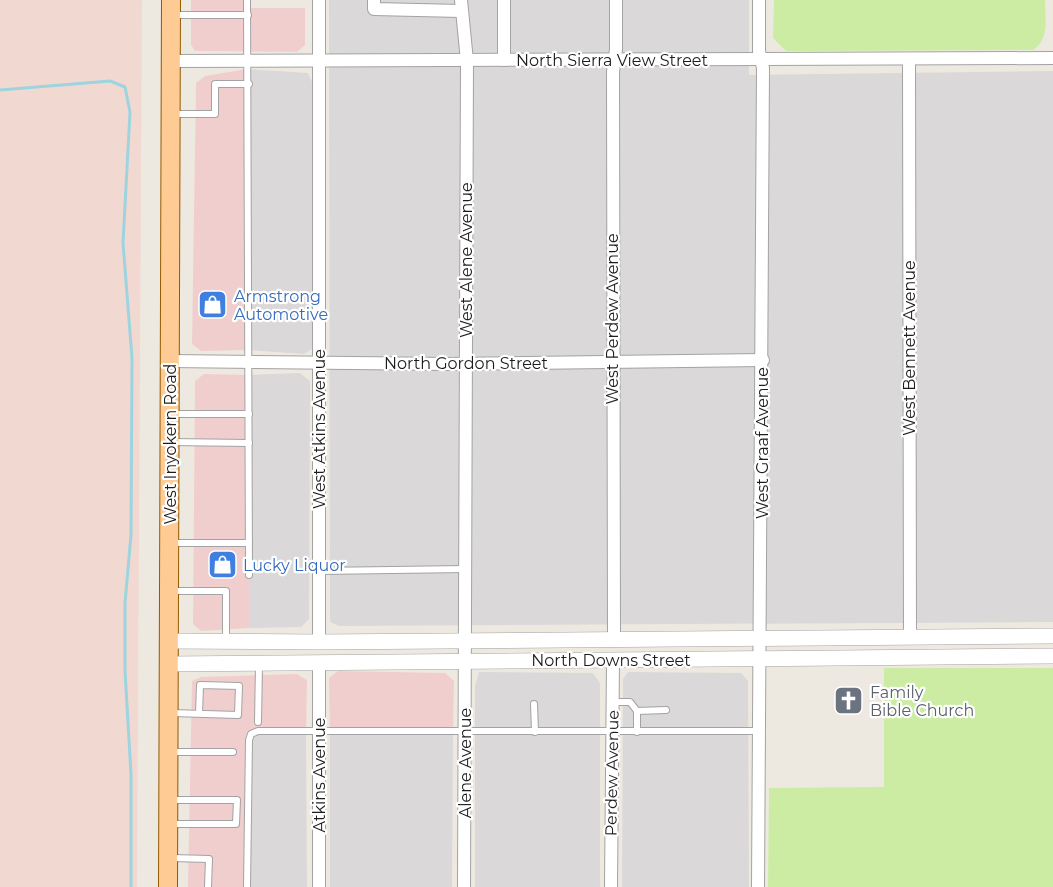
<svg xmlns="http://www.w3.org/2000/svg" width="1053" height="887" font-family="Montserrat,sans-serif">
<style>
.residential{fill:#dad8d9}
.commercial{fill:#f1cece}
.military{fill:#f1d9d2}
.grass{fill:#cbeca2}
.lines{fill:none;stroke-linecap:round;stroke-linejoin:round}
.stream{stroke:#9dd4df;stroke-width:3}
.service-casing{stroke:#a3a3a3;stroke-width:8}
.minor-casing{stroke:#a3a3a3;stroke-width:14}
.tertiary-casing{stroke:#a3a3a3;stroke-width:16}
.primary-casing{stroke:#935a00;stroke-width:20}
.service{stroke:#fff;stroke-width:6}
.minor{stroke:#fff;stroke-width:12}
.tertiary{stroke:#fff;stroke-width:15}
.primary{stroke:#ffcb94;stroke-width:18}
.labels{text-anchor:middle;dominant-baseline:central;stroke-width:4.5;stroke-linejoin:round;paint-order:stroke}
.street-label{font-size:16px;fill:#1c1c1c;stroke:#fff}
.shop-label{font-size:16px;fill:#366cbe;stroke:#fff;text-anchor:start}
.worship-label{font-size:16px;fill:#5b616d;stroke:#fff;text-anchor:start}
</style>
<rect width="100%" height="100%" fill="#eee9e0"/>
<g class="residential">
<polygon points="329,0 749,0 749,75 1053,71 1053,622 339,626 330,622"/>
<polygon points="247,69 308,73 313,84 312,349 304,354 247,350"/>
<polygon points="300,373 310,381 309,619 301,627 249,628 249,375"/>
<polygon points="479,672 593,673 600,683 600,887 475,887 475,686"/>
<polygon points="628,672 741,673 748,681 749,887 622,887 623,679"/>
<polygon points="246,732 306,734 307,887 244,887"/>
<polygon points="330,733 453,735 452,887 330,887"/>
</g>
<g class="commercial">
<polygon points="191,0 247,0 248,8 305,8 305,45 297,52 195,51 191,45"/>
<polygon points="247,69 247,350 201,351 192,344 196,83 205,76"/>
<polygon points="204,374 249,375 249,628 201,631 193,624 195,381"/>
<polygon points="338,671 445,673 454,681 453,735 330,733 329,678"/>
<polygon points="297,674 307,680 306,734 246,732 244,887 188,887 192,681 201,677"/>
</g>
<polygon class="military" points="0,0 142,0 137,887 0,887"/>
<g class="grass">
<path d="M774,0H1045C1045,18 1050,39 1033,50L786,51L773,38Z"/>
<polygon points="884,668 1053,668 1053,887 768,887 769,788 884,787"/>
</g>
<g class="lines">
<polyline class="stream" points="0,90 110,81 125,87 130,112 123,243 132,358 131,535 125,603 125,671 131,774 131,887"/>
<defs>
<g id="service">
<polyline points="247,0 249,575"/>
<polyline points="172,15 248,15"/>
<polyline points="171,114 215,114 215,84 249,84"/>
<polyline points="170,414 249,414"/>
<polyline points="170,442 249,443"/>
<polyline points="170,543 249,543"/>
<polyline points="319,571 465,569"/>
<polyline points="172,591 226,591 226,641"/>
<polyline points="613,702 630,702 637,711"/>
<polyline points="534,704 535,732"/>
<polyline points="172,713 238,715 239,686 200,685 199,714"/>
<polyline points="258,722 259,664"/>
<polyline points="637,732 637,711 666,710"/>
<polyline points="172,752 233,752"/>
<polyline points="171,800 237,800 236,824 172,824"/>
<polyline points="172,858 209,859 208,887"/>
<polyline points="247,887 249,740 251,734 258,731 759,731"/>
</g>
<g id="minor">
<polyline points="319,0 319,642"/>
<polyline points="374,0 374,9 461,11"/>
<polyline points="461,0 467,61 464,887"/>
<polyline points="909,59 910,638"/>
<polyline points="504,60 504,0"/>
<polyline points="171,61 1053,58"/>
<polyline points="170,361 448,364 763,360"/>
<polyline points="614,639 613,72 616,49 616,0"/>
<polyline points="319,887 319,663"/>
<polyline points="611,887 613,660"/>
<polyline points="758,887 763,68 759,51 759,0"/>
</g>
<g id="tertiary">
<polyline points="169,641 319,642 1053,636"/>
<polyline points="169,664 1053,656"/>
</g>
<polyline id="primary" points="168,887 171,0"/>
</defs>
<use href="#service" class="service-casing"/>
<use href="#minor" class="minor-casing"/>
<use href="#tertiary" class="tertiary-casing"/>
<use href="#primary" class="primary-casing"/>
<use href="#service" class="service"/>
<use href="#minor" class="minor"/>
<use href="#tertiary" class="tertiary"/>
<use href="#primary" class="primary"/>
</g>
<defs>
<symbol id="shop-square" viewBox="-11 -11 22 22"><rect x="-9" y="-9" width="18" height="18" rx="4" fill="#3f7fe0" stroke="#fff"/><path d="M-5-2.5h2.3a2.7 3.5 0 0 1 5.4 0H5L5.5 6h-11ZM-1.5-2.5h3a1.5 2.3 0 0 0-3 0Z" fill="#fff"/></symbol>
<symbol id="church-square" viewBox="-11 -11 22 22"><rect x="-9" y="-9" width="18" height="18" rx="4" fill="#6b7280" stroke="#fff"/><path d="M-1.2-6h2.4v3.5h3.3v2.4h-3.3V6h-2.4V-.1h-3.3v-2.4h3.3Z" fill="#fff"/></symbol>
</defs>
<g fill-rule="evenodd">
<use href="#shop-square" x="196" y="288" width="33" height="33"/>
<use href="#shop-square" x="206" y="548" width="33" height="33"/>
<use href="#church-square" x="832" y="684" width="33" height="33"/>
</g>
<g class="labels">
<g class="street-label">
<text x="612" y="60">North Sierra View Street</text>
<text transform="translate(466 260) rotate(-90)">West Alene Avenue</text>
<text transform="translate(612 319) rotate(-90)">West Perdew Avenue</text>
<text transform="translate(909 348) rotate(-90)">West Bennett Avenue</text>
<text x="466" y="363">North Gordon Street</text>
<text transform="translate(319 429) rotate(-90)">West Atkins Avenue</text>
<text transform="translate(762 443) rotate(-90)">West Graaf Avenue</text>
<text transform="translate(170 444) rotate(-90)">West Inyokern Road</text>
<text x="611" y="660">North Downs Street</text>
<text transform="translate(465 763) rotate(-90)">Alene Avenue</text>
<text transform="translate(612 773) rotate(-89)">Perdew Avenue</text>
<text transform="translate(319 775) rotate(-90)">Atkins Avenue</text>
</g>
<g class="shop-label">
<text x="234" y="296">Armstrong<tspan x="234" dy="18">Automotive</tspan></text>
<text x="243" y="565">Lucky Liquor</text>
</g>
<g class="worship-label">
<text x="870" y="692">Family<tspan x="870" dy="18">Bible Church</tspan></text>
</g>
</g>
</svg>
